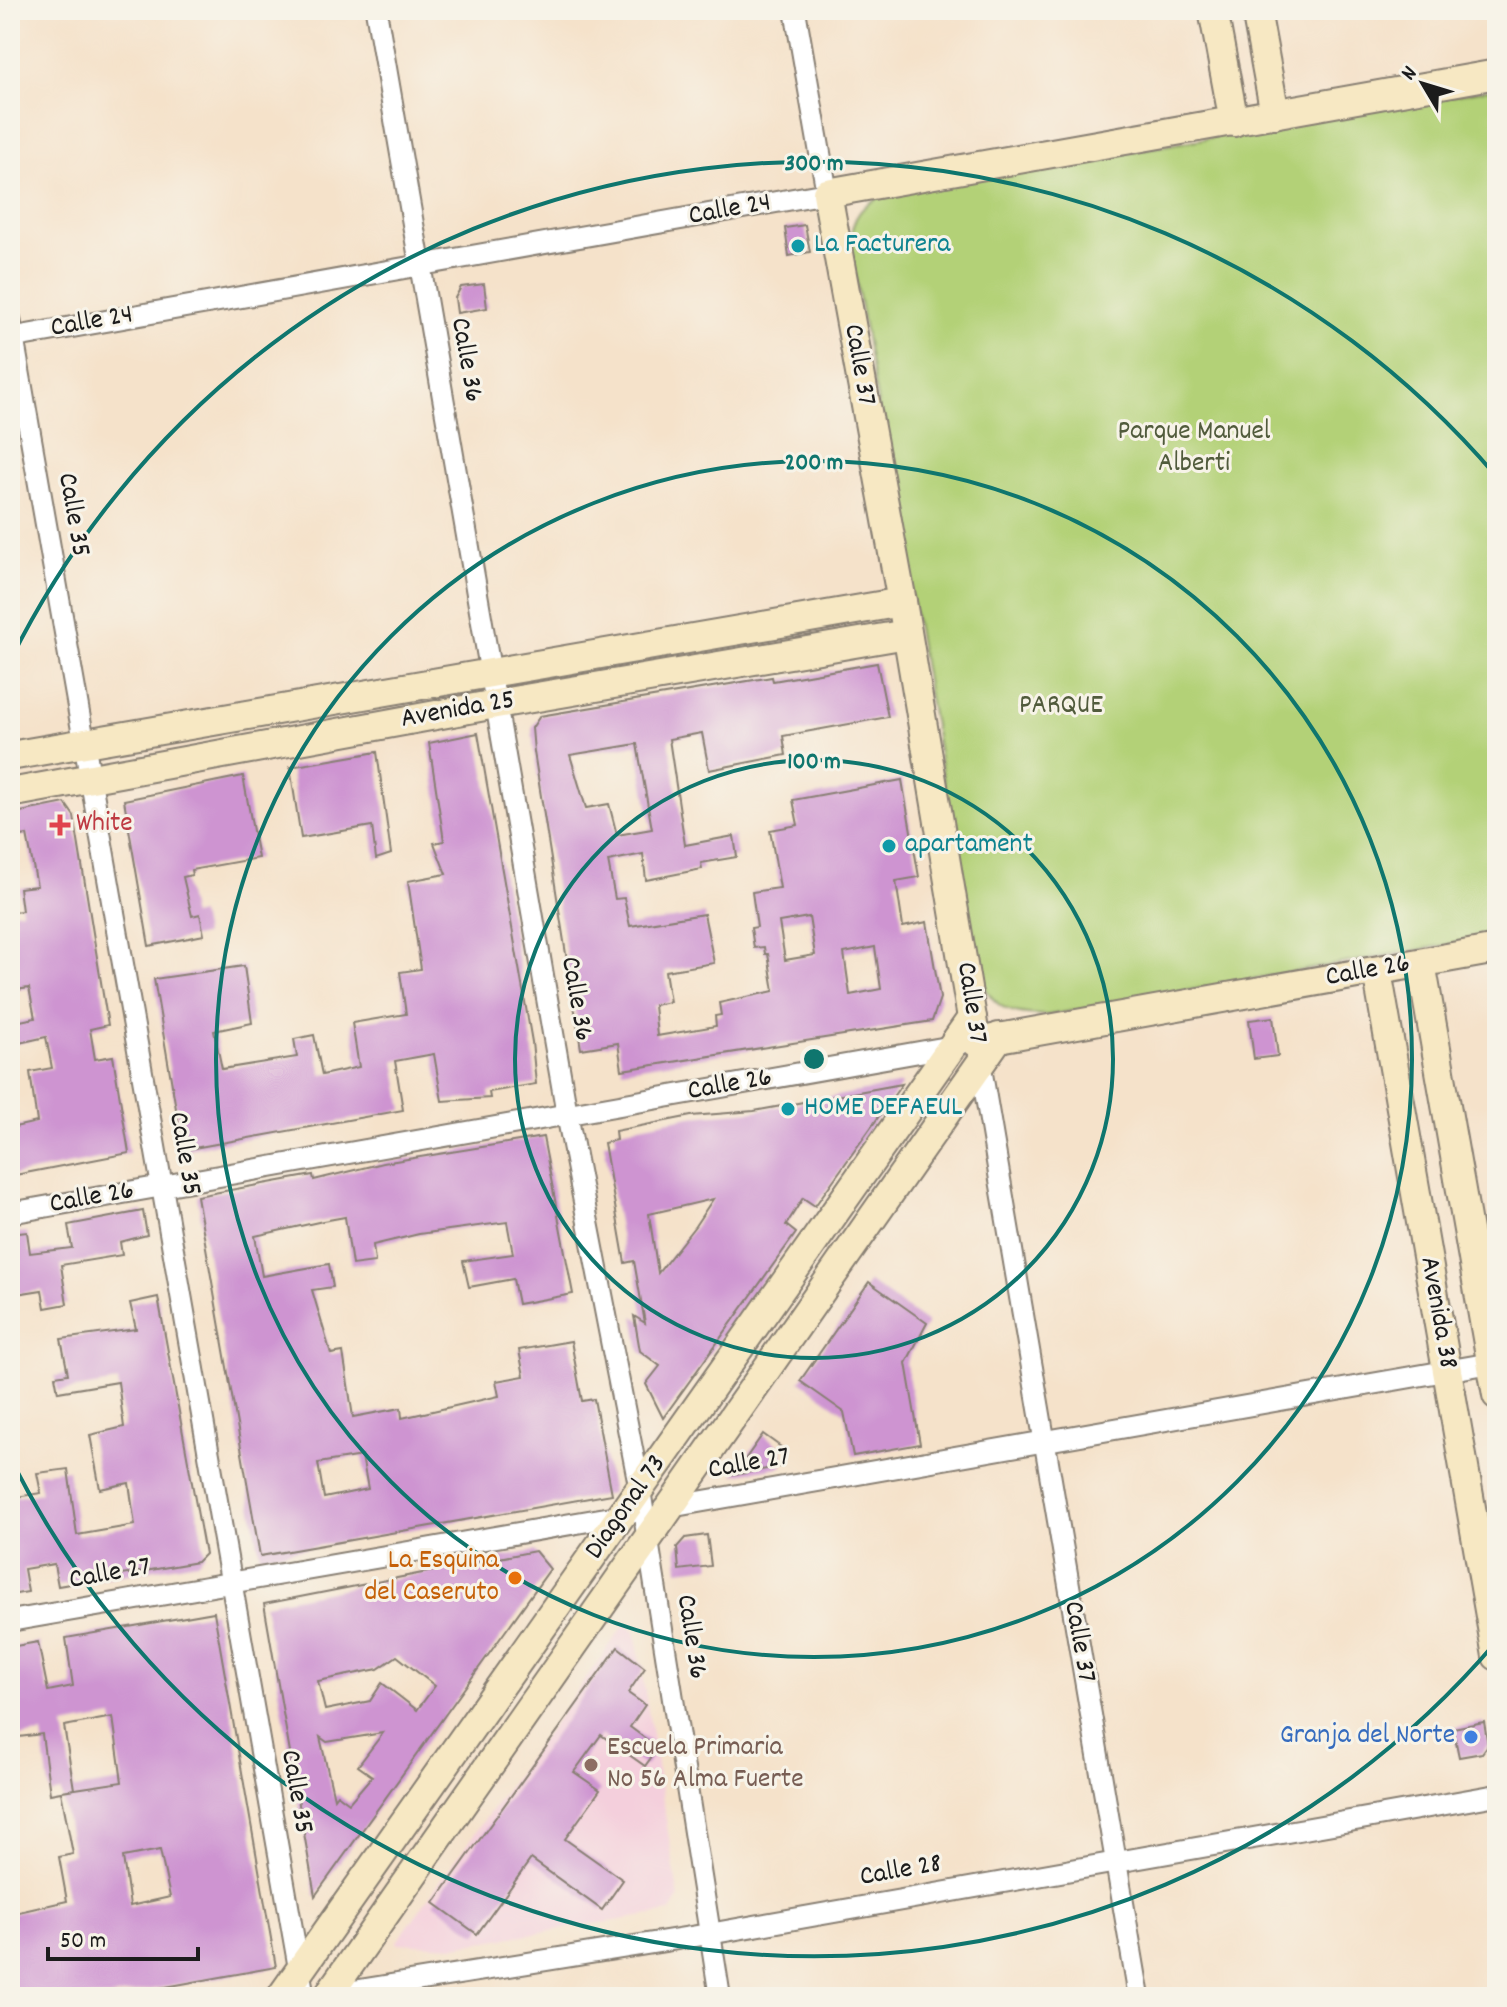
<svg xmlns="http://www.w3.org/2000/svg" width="1507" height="2007" font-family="Dekko,sans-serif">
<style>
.built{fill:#f4cfdc}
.green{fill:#b3d177;stroke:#68764a;stroke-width:2}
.building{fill:#ce94d1;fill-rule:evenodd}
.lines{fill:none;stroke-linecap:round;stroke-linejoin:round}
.street-casing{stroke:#887f73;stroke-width:24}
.secondary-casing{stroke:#887f73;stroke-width:32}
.street{stroke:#fff;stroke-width:20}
.secondary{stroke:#f7e8c3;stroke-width:28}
.ring{fill:none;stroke:#0f766e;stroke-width:4}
.culture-dot{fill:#0f9aa8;stroke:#f7f3e8;stroke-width:3}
.health-dot{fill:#e0444e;stroke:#f7f3e8;stroke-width:3}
.food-dot{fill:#e8710a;stroke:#f7f3e8;stroke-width:3}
.shop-dot{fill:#3f7fe0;stroke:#f7f3e8;stroke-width:3}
.education-dot{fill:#8d6e63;stroke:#f7f3e8;stroke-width:3}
.labels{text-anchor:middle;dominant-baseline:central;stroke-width:6;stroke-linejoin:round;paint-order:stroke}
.street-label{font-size:28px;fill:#1c1c1c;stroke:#f7f3e8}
.culture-label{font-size:28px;fill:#0d838f;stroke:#f7f3e8;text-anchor:start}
.park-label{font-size:28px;fill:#515b3c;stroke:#f7f3e8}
.health-label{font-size:28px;fill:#be3a42;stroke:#f7f3e8;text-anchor:start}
.food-label{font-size:28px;fill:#c56008;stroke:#f7f3e8;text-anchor:end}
.shop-label{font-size:28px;fill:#366cbe;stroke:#f7f3e8;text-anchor:end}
.education-label{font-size:28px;fill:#785e54;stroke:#f7f3e8;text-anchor:start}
.centre{fill:#0f766e;stroke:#f7f3e8;stroke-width:4}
.ring-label{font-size:24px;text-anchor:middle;font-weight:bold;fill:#0f766e;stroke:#f7f3e8;stroke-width:6;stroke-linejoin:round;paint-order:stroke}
</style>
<rect width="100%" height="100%" fill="#f7f3e8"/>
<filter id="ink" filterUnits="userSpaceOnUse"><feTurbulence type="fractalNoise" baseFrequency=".0125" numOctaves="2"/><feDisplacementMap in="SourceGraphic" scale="16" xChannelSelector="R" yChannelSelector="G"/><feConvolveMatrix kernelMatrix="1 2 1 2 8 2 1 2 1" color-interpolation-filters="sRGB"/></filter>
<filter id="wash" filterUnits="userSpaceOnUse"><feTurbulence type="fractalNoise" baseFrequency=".006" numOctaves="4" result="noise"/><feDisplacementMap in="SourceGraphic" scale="32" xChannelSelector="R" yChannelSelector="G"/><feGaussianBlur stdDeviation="1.8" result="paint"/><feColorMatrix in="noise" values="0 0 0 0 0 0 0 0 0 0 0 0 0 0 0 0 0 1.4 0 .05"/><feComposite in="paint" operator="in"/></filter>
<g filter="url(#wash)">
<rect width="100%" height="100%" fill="#f5e2ca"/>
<polygon class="built" points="625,1624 635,1631 679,1899 671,1912 455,1946 396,1943"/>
<path class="green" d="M1497,88V936L1049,1015C1006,1015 990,1008 976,966L850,245C851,216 863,202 890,193Z"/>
<g id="blocks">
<g class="building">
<polygon points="805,225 810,252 789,256 785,228"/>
<polygon points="484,284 487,308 457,313 455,298 461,287"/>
<path d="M877,663L888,717L783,736L786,755L709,770L702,733L669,739L685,845L734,836L737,857L701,863L702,869L646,880L643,854L608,861L615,899L624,898L630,926L704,914L714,963L665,971L670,1002L654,1005L657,1036L716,1026L715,1016L721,1015L719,1003L774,991L768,954H765L764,947L754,948L751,928L757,927L752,892L780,888L770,830L798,825L793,800L902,780L919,877L896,881L903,927L927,922L940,998L932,1021L622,1070L618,1043L581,1049L534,752L532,728L540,716L772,677L773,681ZM637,744L652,829L617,835L609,804L586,808L570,755ZM809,917L815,955L785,960L779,922ZM875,947L881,989L850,995L844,953Z"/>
<polygon points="478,733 532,1042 536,1084 489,1092 490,1098 442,1101 434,1054 395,1061 403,1110 183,1150 154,979 244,966 252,1023 214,1031 222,1069 297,1057 294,1039 314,1035 322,1075 359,1067 352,1023 406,1014 400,972 421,969 408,881 446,874 434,843 444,841 429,743"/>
<polygon points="377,752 391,854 376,859 372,826 301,838 290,767"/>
<polygon points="243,776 258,858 191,870 192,875 183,877 192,916 200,914 204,935 149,946 124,800"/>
<polygon points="65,803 74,816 108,1025 90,1029 95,1059 113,1056 129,1153 10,1176 10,1128 37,1122 30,1072 52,1068 46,1037 10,1045 10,1023 35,1018 29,988 10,991 10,924 15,923 13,912 22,911 19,888 37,886 27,835 10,838 10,814"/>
<polygon points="1273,1017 1278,1056 1254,1059 1249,1020"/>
<path d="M902,1084L815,1206L803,1198L786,1225L796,1233L663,1418L646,1384L660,1366L640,1351L634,1316L645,1323L634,1261L625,1263L604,1143L616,1140L615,1131L691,1116L754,1111ZM713,1199L695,1226L658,1273L649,1214Z"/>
<path d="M543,1137L573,1294L518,1304L513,1279L469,1287L463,1261L513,1254L507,1222L419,1234L373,1245L375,1262L352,1265L345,1217L323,1221L255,1236L262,1276L329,1264L333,1287L312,1290L331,1354L343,1352L353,1417L401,1408L402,1418L499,1396L496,1381L524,1376L519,1350L571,1341L582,1401L594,1399L612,1494L260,1556L197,1196L313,1175L314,1180L383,1163ZM362,1456L368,1489L324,1498L318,1463Z"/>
<polygon points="143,1211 147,1235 120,1242 122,1255 61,1265 67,1304 45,1308 42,1290 10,1295 10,1234 27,1232 30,1253 72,1248 68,1225"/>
<polygon points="869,1282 927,1323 906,1363 920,1444 853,1456 844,1412 800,1381"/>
<polygon points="158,1297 205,1554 197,1562 58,1586 54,1564 24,1569 28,1592 10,1595 10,1498 41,1493 37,1473 68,1469 77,1535 135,1525 129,1483 100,1489 90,1435 124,1427 118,1382 58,1392 55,1376 68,1374 61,1339 136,1329 130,1303"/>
<polygon points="763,1434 781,1447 783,1466 734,1475"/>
<polygon points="707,1535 711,1566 679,1570 677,1547 685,1538"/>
<path d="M535,1551L550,1569L315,1896L264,1604ZM397,1656L435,1686L417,1710L382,1683L370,1701L325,1710L318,1681L378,1669ZM383,1733L358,1766L372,1776L349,1803L337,1794L334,1798L320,1737L327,1742Z"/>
<path d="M214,1612L276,1967L110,1997H10V1914L67,1901L59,1857L73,1854L61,1792L50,1794L42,1734L10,1738V1647L38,1642L48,1691L73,1686L66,1638ZM113,1717L122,1782L62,1791L74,1789L64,1726ZM160,1850L170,1897L130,1906L123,1857Z"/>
<polygon points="618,1647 645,1668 628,1693 645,1705 630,1727 658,1748 645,1766 601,1735 574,1772 600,1790 565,1839 623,1880 602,1910 531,1859 477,1934 434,1903"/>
<polygon points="1484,1722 1488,1745 1482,1753 1459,1757 1453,1728"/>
</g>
</g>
</g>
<g filter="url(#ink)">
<use href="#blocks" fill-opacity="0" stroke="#887f73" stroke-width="2"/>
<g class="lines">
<defs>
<g id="street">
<polyline points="376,10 567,1114 640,1490 720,1997"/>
<polyline points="10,319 304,1997"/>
<polyline points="10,338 827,193 795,10"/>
<polyline points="979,1056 1139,1997"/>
<polyline points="10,1213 959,1045"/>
<polyline points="664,1508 1497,1362"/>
<polyline points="10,1621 629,1514"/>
<polyline points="322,1996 709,1934 1497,1795"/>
</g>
<g id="secondary">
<polyline points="1213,10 1234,122"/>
<polyline points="1256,10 1275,114"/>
<polyline points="1497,74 827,193 902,602 976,1042 1497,949"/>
<polyline points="10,756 902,602"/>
<polyline points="10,793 496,704 907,634"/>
<polyline points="1421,963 1497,1395"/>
<polyline points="1377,971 1497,1656"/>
<polyline points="281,1997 972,1018"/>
<polyline points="327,1997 999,1037"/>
</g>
</defs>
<use href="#street" class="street-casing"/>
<use href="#secondary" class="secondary-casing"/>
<use href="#street" class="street"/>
<use href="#secondary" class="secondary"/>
</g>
</g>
<g class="ring">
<circle cx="814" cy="1059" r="299"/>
<circle cx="814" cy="1059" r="598"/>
<path d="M1496 1642A897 897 0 0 1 11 1459M11 659A897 897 0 0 1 1496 476"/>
</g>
<g class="culture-dot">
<circle cx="798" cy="246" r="8"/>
<circle cx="889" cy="846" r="8"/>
<circle cx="788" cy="1109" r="8"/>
</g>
<path class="health-dot" d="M56 813h8v8h8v8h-8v8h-8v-8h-8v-8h8z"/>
<circle class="food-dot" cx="515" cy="1578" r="8"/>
<circle class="shop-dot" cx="1471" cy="1737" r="8"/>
<circle class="education-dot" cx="591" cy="1765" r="8"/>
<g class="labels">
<g class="street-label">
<text transform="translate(730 211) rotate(-10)">Calle 24</text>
<text transform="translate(92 323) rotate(-10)">Calle 24</text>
<text transform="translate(465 360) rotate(80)">Calle 36</text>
<text transform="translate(858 365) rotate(80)">Calle 37</text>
<text transform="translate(72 515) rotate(80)">Calle 35</text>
<text transform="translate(458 711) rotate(-10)">Avenida 25</text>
<text transform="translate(1368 972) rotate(-10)">Calle 26</text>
<text transform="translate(575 999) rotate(80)">Calle 36</text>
<text transform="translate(970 1003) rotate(81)">Calle 37</text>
<text transform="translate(730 1086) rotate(-10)">Calle 26</text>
<text transform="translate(183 1154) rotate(80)">Calle 35</text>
<text transform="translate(92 1199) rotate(-10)">Calle 26</text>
<text transform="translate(1437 1313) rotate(80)">Avenida 38</text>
<text transform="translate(749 1465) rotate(-10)">Calle 27</text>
<text transform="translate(627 1508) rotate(-55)">Diagonal 73</text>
<text transform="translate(110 1575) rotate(-10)">Calle 27</text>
<text transform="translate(690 1637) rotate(81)">Calle 36</text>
<text transform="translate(1078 1642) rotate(80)">Calle 37</text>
<text transform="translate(295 1792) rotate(80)">Calle 35</text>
<text transform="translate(901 1872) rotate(-10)">Calle 28</text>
</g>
<g class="culture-label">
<text x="814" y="246">La Facturera</text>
<text x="905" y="846">apartament</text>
<text x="804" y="1109">HOME DEFAEUL</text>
</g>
<g class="park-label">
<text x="1194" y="433">Parque Manuel<tspan x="1194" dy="32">Alberti</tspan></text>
<text x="1061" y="707">PARQUE</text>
</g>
<g class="health-label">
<text x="76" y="825">White</text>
</g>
<g class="food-label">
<text x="499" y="1562">La Esquina<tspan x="499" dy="32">del Caseruto</tspan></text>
</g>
<g class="shop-label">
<text x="1455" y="1737">Granja del Norte</text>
</g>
<g class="education-label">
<text x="607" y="1749">Escuela Primaria<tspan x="607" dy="32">No 56 Alma Fuerte</tspan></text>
</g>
</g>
<circle cx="814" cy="1059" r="12" class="centre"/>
<g class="ring-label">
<text x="814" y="170">300 m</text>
<text x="814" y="469">200 m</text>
<text x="814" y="768">100 m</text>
</g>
<rect width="1507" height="2007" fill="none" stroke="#f7f3e8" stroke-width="40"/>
<g transform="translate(1423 84) rotate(308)" stroke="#f7f3e8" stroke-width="6" paint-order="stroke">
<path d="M0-6L14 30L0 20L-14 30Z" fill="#1c1c1c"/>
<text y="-12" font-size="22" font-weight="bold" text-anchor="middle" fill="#1c1c1c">N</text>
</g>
<path d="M48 1947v12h150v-12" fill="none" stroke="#1c1c1c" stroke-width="4"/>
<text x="60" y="1947" font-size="24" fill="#1c1c1c" stroke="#f7f3e8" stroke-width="6" paint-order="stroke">50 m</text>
</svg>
